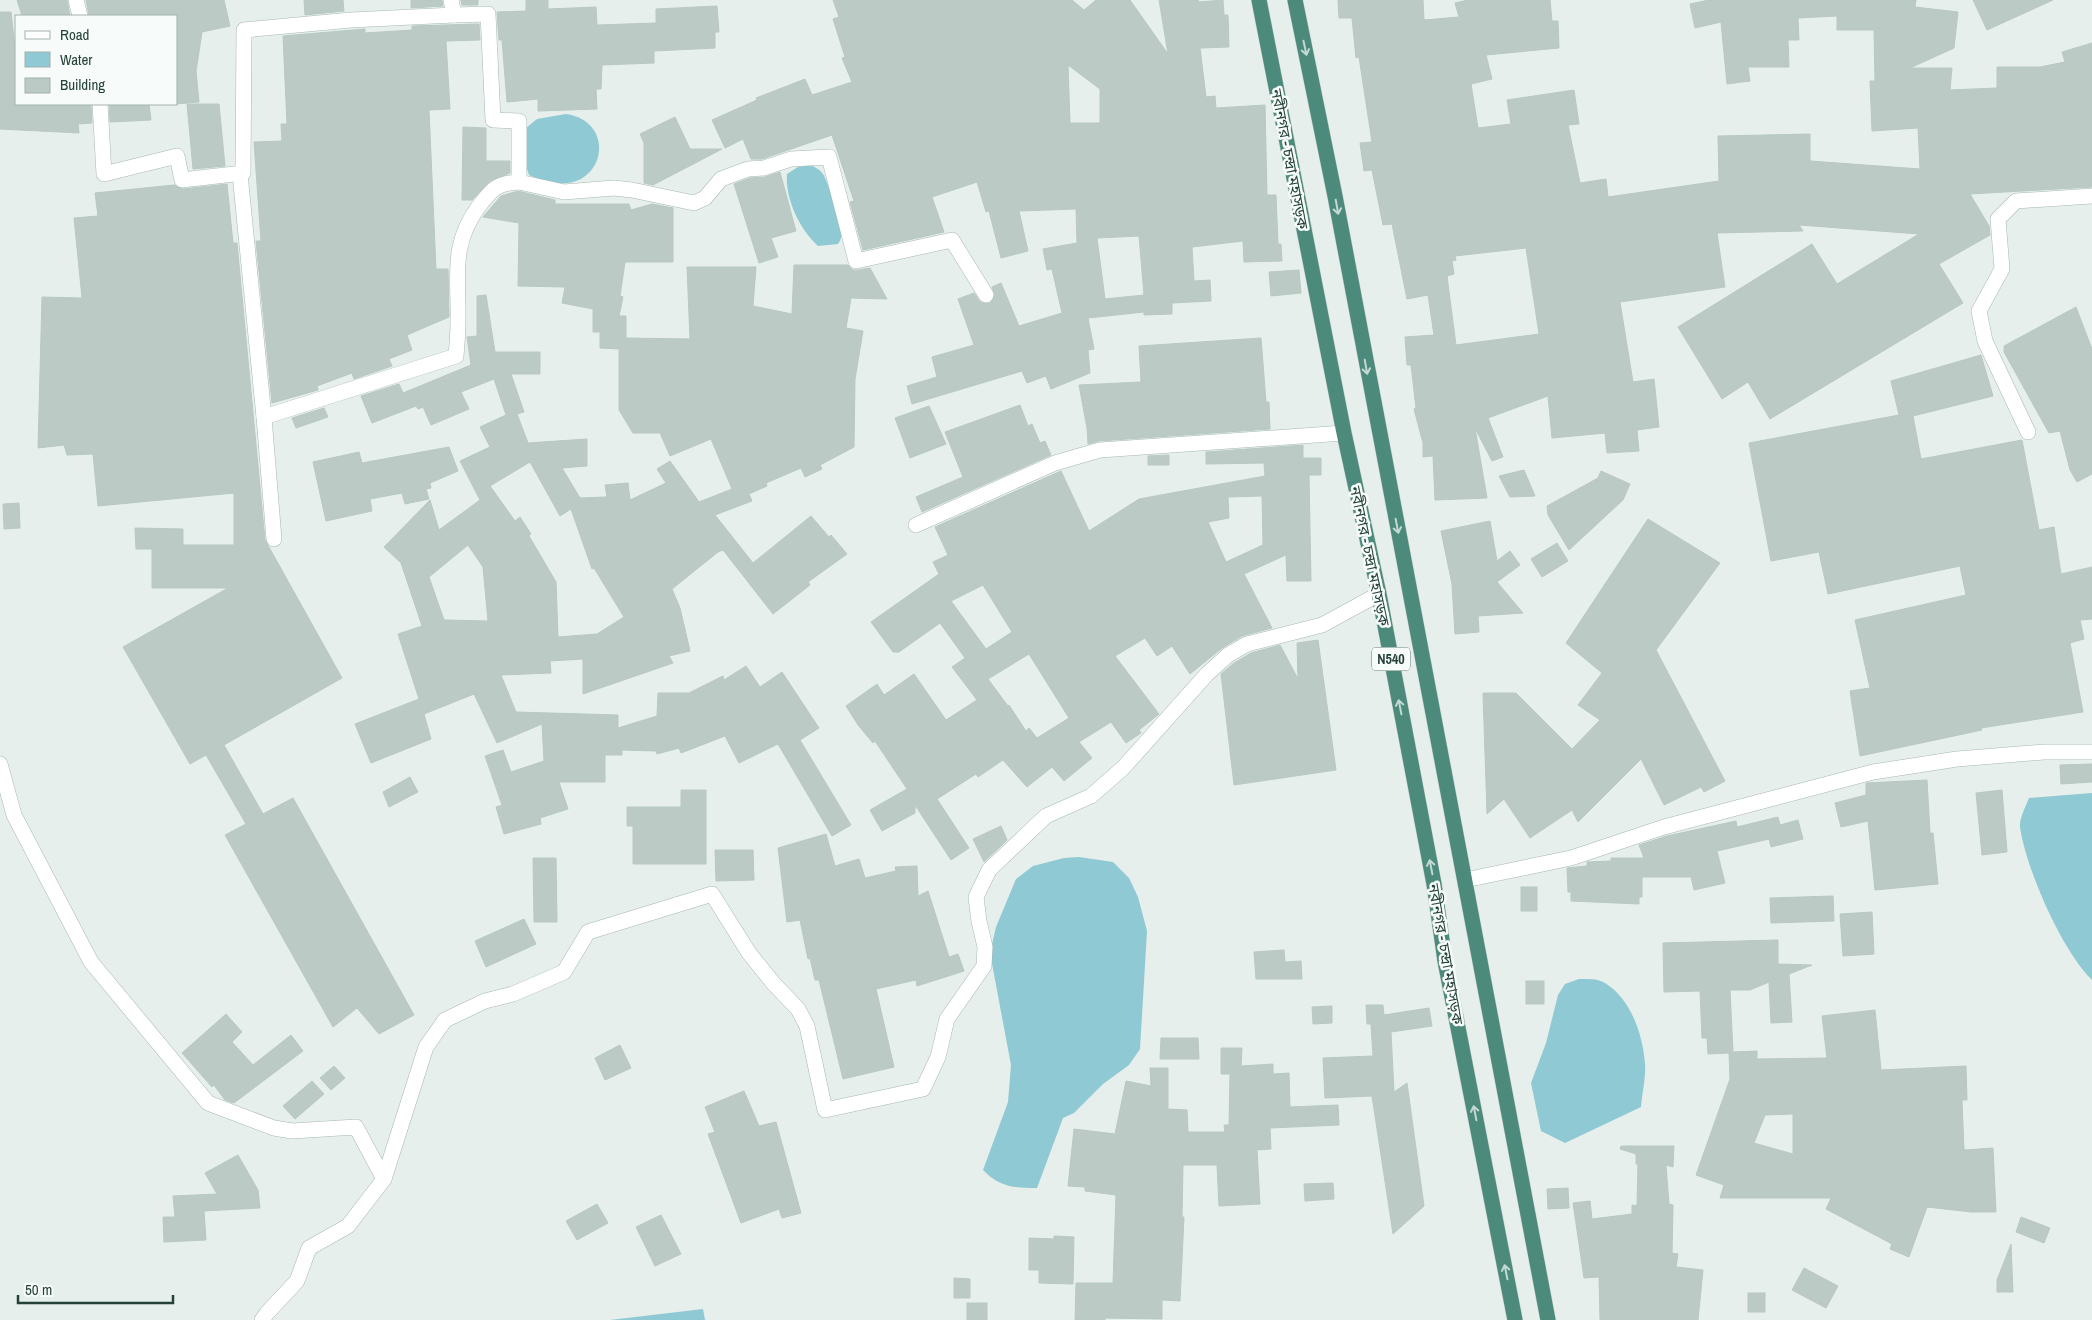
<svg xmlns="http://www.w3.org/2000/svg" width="2092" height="1320" font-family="'Archivo Narrow','Noto Sans Bengali',sans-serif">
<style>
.water{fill:#8ec9d4}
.building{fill:#bbcac4;stroke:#b8c9c2;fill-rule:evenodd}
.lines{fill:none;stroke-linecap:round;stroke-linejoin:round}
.minor-casing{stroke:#a8b8b2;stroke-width:16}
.trunk-casing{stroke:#c2cac8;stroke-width:16}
.minor{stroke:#fff;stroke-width:15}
.trunk{stroke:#4c8a7c;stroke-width:15}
.oneway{stroke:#c4d9d4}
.labels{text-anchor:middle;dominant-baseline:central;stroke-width:5;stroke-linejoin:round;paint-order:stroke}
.shield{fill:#f7fbf9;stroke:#637a73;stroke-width:1}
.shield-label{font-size:14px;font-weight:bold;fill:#24423a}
.street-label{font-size:15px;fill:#24423a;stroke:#f7fbf9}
</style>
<rect width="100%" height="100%" fill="#e6efeb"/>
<g class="water">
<path d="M566,114C624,122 602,211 529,175L526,166V128L537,119Z"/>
<path d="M810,165C815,167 819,169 823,174C827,180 841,221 842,229C842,235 841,240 838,244L818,246C800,230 785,199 787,174L798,167Z"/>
<path d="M2092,793V980C2062,951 2026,869 2020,827C2019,819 2026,806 2029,798Z"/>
<path d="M1079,857L1113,862L1129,878L1138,897L1147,931L1140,1049L1129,1065L1103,1084L1074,1113L1063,1118L1037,1188C1014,1188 999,1187 983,1170L1008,1102L1011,1065L990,953L996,927L1016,879L1033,866L1064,858Z"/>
<path d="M1579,979C1587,979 1597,978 1605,983C1631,999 1643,1035 1645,1064C1646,1078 1642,1093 1641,1107L1565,1143L1541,1131L1531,1083L1546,1043L1558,995L1565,984Z"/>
<polygon points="703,1309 705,1320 610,1320"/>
</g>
<g class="building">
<polygon points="17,0 67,0 70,16 22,16"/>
<polygon points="86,0 224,0 230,26 202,32 196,71 199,102 176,104 176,15 89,16"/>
<polygon points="304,0 343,0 344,11 305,15"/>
<polygon points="411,0 442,0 443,6 411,8"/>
<polygon points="461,0 478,0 478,5 462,5"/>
<polygon points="526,0 548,0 548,9 596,7 597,25 656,23 656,9 717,6 719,32 715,32 715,48 654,51 654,63 602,65 601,89 596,89 597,109 538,111 538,99 507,102 502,40 499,40 497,12 526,11"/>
<path d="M833,0H1072L1084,10L1096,0H1130L1168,54L1159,0H1198L1199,2L1223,0L1224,15H1228L1229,47L1200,48L1206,97L1215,96L1216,108L1265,105L1267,195H1276L1278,244H1281L1282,261L1244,262L1243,241L1192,247L1194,281L1210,280L1211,301L1172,303V314L1144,315V312L1088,318L1094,349L1088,350L1090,373L1051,389L1046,376L1027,383L1022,371L912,404L907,386L937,377L932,357L974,345L958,299L974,293L981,303H990L995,295L992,287L1001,283L1019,326L1062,313L1052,269L1047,270L1043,249L1077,243L1076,209L1019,211L1028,251L1001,258L989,211L986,212L977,182L932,197L944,232L863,250L850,202L854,201L832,135L762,159H751L743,139L725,148L712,120L757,100L756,98L805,79L812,95L852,82L842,58L845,57L833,19L839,17ZM1068,65L1100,89V123H1070ZM1139,236L1144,295L1105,299L1097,238Z"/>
<path d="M1338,0H1423L1424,20L1459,17L1455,3L1468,0H1550L1552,21H1558L1559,48L1486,55L1492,79L1471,84L1478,128L1511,124L1507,100L1574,90L1579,124L1568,125L1580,183L1606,179L1608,197L1719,181L1718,136L1810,134V161L1920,169L1918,128L1872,131L1870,81H1875L1874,30H1837V16L1798,18L1799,40H1788L1789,67H1748L1750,81L1727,84L1721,22L1695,28L1690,4L1709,0H1916L1915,7L1958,12L1954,48L1910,68H1952L1950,90L1997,88V67H2040L2065,62L2062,52L2092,43V187L1970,194L1989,226L1990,235L1939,264L1963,303L1770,419L1748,382L1722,399L1678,327L1812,244L1837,284L1919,234L1799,225L1803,231L1717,233L1725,287L1620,302L1633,382L1654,379L1659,427L1637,430L1639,451L1607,453L1605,433L1552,438L1548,396L1488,418L1503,457L1492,461L1475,428L1487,498L1435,500L1433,456L1423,457V443L1414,409L1416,408L1411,365H1407L1405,337L1434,335L1428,295L1407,299L1392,224L1383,225L1372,170L1364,171L1360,143L1372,142L1359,57L1356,58L1352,18H1339ZM1526,248L1539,334L1456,345L1447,276L1454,274L1452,261L1456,260L1455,256Z"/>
<polygon points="1973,0 2053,0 1987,30"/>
<polygon points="0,12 11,12 16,57 16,104 91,104 92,123 78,124 79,133 0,129"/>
<polygon points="479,24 480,40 446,41 450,109 429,110 436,269 448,269 449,317 407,335 412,350 389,359 392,366 354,379 352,373 317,386 318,390 272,403 256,241 261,241 254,142 282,141 281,124 287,124 283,36 365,29 365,33 412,30 412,26"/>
<polygon points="109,104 149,104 151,120 110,122"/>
<polygon points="187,104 219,104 225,166 193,169"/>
<polygon points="675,117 690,149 722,149 653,185 644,183 644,143 640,134"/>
<polygon points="463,127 486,128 486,161 510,161 510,173 490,181 472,200 462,200"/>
<polygon points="780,172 796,231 771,238 778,257 759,263 734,184 750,178 765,177"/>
<polygon points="227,184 233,243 237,243 265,540 342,678 224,745 263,814 293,798 414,1015 379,1034 357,1008 333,1027 225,835 246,824 206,755 190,764 123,647 228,588 152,588 152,549 136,549 135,528 183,529 183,545 234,545 234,493 98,506 93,454 67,455 64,445 38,448 42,297 82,298 74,218 98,216 95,193 174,185 183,189"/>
<path d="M518,191L555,200V204H629L631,210L652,204L673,208V262H625L620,296L623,297L619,316H626V338L690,339L687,267H756L753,306L792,314L794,265H848L853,270H858L870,268L887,299L851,298L846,328L863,331L855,379L854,447L820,465L822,469L805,477L801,468L766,483L767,486L749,494L752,501L715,515L753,563L811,516L829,537L831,535L847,554L808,582L810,585L773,614L723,550L718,552L672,589L680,608L690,651L669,656L673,663L583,694V659L550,661L551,673L501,675L516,712L618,715V728L657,716L658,693H689L723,676L724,680L746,666L760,687L782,672L819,728L800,740L851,825L832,836L778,744L739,763L725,736L681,753L679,748L657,754L656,751L622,750V755H605V782H559L568,809L540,818L541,824L504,834L496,807L502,805L485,756L503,750L511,772L544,761L542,724L497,743L474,694L424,714L431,739L371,763L355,724L419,699L398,634L422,626L401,563L384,547L430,500L439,530L480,500L460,461L490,447L480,427L506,415L494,379L461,392L469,409L431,425L423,407L418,409L416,406L372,423L361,396L399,384L403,393L471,365L467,337L477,336V296L486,295L495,352H540V374H511L524,412L517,414L528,443L587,439V466L562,468L580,498L607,497L605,485L628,483L630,500L666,483L657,469L670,461L699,502L732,489L711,439L670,456L660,433H633L619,410V349L600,348V332H593V309L562,303L565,287L518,286L519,223L483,217L501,196ZM530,462L560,516L571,509L592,569L594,568L624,617L597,634L558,637L556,582L529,536L531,534L520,517L515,521L490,486ZM468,545L483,567L488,621L444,620L429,577Z"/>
<polygon points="1299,270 1301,293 1271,296 1269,272"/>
<polygon points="2076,307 2092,349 2092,474 2077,482 2070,470 2060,431 2049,433 2004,352 2004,346"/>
<polygon points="1261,338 1266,402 1269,402 1270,429 1099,441 1088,444 1087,428 1079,385 1141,382 1139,346"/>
<polygon points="1981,355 1993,396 1913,416 1921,459 2022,440 2039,530 2054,527 2061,574 2092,567 2092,619 2080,620 2084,639 2070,643 2083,712 1981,728 1982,730 1860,756 1850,691 1870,688 1855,620 1966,595 1960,566 1828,594 1819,552 1771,561 1749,443 1899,415 1891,381"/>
<polygon points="1020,405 1028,426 1032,424 1040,443 1045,441 1051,455 922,512 916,497 963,477 945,432"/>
<polygon points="929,406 946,444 910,458 895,418"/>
<polygon points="324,408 328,417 296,428 292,418"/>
<path d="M1303,445V458H1321V475H1309L1311,581H1287L1286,555L1244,574L1272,628L1242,636L1222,648L1190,674L1172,646L1157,656L1145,638L1115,656L1159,714L1139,730L1141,733L1126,743L1111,722L1079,742L1092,758L1064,781L1052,767L1027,787L1003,760L978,777L976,774L937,799L969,848L951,860L915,805V813L882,831L870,810L907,789L875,741L873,743L858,725L846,706L877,684L884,695L914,674L946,720L977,700L952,667L965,658L940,623L899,652H893L871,622L939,574L933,562L948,555L935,527L1061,471L1089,531L1139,499L1265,476L1264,463L1206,464V452ZM1262,496L1263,545L1226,562L1208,522L1229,518L1228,497ZM983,585L1012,632L986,649L951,601ZM1029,654L1069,718L1037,738L1029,728L1026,731L1009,705L1008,706L988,679Z"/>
<polygon points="449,447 458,471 430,483 431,488 426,489 429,499 405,504 402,493 370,499 372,511 326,521 313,462 359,452 362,463"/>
<polygon points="1169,455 1169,465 1148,465 1148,456"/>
<polygon points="1524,470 1535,496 1510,497 1499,476"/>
<polygon points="1601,471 1630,484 1623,500 1569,550 1548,515 1547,506 1598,478"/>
<polygon points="19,503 20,528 4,529 3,504"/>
<polygon points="1648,519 1720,563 1656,650 1725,781 1704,792 1701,787 1664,805 1641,759 1578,822 1572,810 1530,838 1504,799 1487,814 1483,693 1516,693 1572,749 1600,720 1578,705 1602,673 1566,643"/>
<polygon points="1490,521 1497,561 1510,551 1520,565 1497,582 1523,613 1478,616 1479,632 1455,634 1452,584 1441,531"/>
<polygon points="1557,543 1568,561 1542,577 1531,559"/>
<polygon points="1318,640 1336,770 1234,785 1221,674 1234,663 1251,653 1280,645 1298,679 1297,643"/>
<polygon points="2092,764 2092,782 2061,784 2060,765"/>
<polygon points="410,777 418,792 389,807 383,792"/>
<polygon points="1927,780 1930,833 1933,833 1938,884 1875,890 1868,821 1841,827 1835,803 1866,795 1866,783"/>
<polygon points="681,790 706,790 706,864 633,864 633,826 627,826 627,807 681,807"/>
<polygon points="2002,790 2007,852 1982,855 1976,793"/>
<polygon points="1778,817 1780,825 1798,820 1803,839 1771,847 1769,839 1717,851 1725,883 1694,890 1691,877 1642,877 1642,897 1639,897 1639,904 1571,901 1571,892 1568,892 1567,868 1587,866 1587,862 1611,861 1611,858 1644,858 1639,845 1667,836 1736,821 1737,827"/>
<polygon points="1001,826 1007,840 984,862 973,839"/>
<polygon points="826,834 835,866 859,859 865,878 896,871 895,867 917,866 918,896 928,891 949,957 958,954 964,971 917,986 916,980 876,989 894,1067 843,1079 819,980 815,980 810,958 808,959 800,920 787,922 778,848"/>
<polygon points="715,850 753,850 754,880 716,881"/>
<polygon points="533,858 556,858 557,922 534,922"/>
<rect x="1521" y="887" width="16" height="24"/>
<polygon points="1833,896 1834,921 1771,923 1770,898"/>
<polygon points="1872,912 1874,954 1843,956 1840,914"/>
<polygon points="524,919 536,944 486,967 475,941"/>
<path d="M1778,940V964L1812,965L1789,974L1792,1022L1771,1023L1769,982L1750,990H1730L1733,1052L1757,1051V1059L1827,1058L1822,1016L1875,1010L1881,1070L1966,1066L1967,1100H1962L1964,1150L1993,1148L1996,1212H1971L1927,1207L1909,1257L1890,1249L1892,1244L1826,1209L1831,1198H1720L1724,1185L1696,1175L1730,1079L1729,1053L1708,1054L1707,1038H1702L1700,991L1664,992L1663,943ZM1793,1114V1154L1754,1143L1765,1115Z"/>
<polygon points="1284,950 1285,962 1301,961 1302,979 1256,979 1254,952"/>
<rect x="1526" y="981" width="18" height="23"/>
<polygon points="1366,1005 1383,1005 1384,1015 1429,1008 1432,1026 1391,1032 1394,1092 1407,1083 1424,1206 1393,1234 1372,1096 1325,1098 1323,1058 1373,1056 1371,1024 1367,1024"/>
<polygon points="1332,1006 1332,1023 1313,1024 1312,1007"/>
<polygon points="226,1014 242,1032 232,1042 253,1065 291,1035 303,1051 234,1103 225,1100 214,1085 212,1087 182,1053"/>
<polygon points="1161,1038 1198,1038 1199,1059 1160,1059"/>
<polygon points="620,1045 631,1068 605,1080 595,1058"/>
<polygon points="1221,1048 1242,1048 1241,1066 1273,1064 1273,1074 1289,1073 1290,1107 1338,1105 1339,1125 1270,1128 1271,1149 1257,1150 1260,1204 1219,1206 1217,1165 1183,1165 1182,1217 1184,1217 1180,1301 1162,1300 1162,1319 1105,1318 1105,1320 1075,1320 1076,1283 1113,1283 1116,1195 1085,1191 1085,1187 1068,1186 1074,1129 1115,1134 1126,1081 1151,1086 1150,1068 1168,1068 1168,1109 1187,1110 1188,1132 1225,1132 1224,1125 1229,1125 1230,1074 1221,1074"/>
<polygon points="334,1066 345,1078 331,1090 320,1078"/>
<polygon points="312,1081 324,1094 295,1119 283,1106"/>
<polygon points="744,1091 759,1126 776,1122 801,1213 782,1218 779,1209 741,1223 708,1134 715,1132 705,1107"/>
<polygon points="1621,1146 1674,1146 1673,1167 1666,1165 1669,1204 1673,1205 1672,1253 1678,1254 1676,1267 1703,1270 1698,1320 1600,1320 1599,1277 1584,1278 1573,1203 1590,1201 1592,1219 1632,1214 1632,1205 1637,1206 1638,1164 1636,1164 1636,1154 1620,1149"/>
<polygon points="238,1155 258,1190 260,1208 204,1211 206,1240 164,1242 163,1217 175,1217 173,1196 217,1194 205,1173"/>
<polygon points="1333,1183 1334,1199 1305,1201 1304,1184"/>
<polygon points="1568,1188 1569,1208 1548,1209 1547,1189"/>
<polygon points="597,1204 608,1223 577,1240 566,1221"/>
<polygon points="661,1215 681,1254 655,1266 636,1227"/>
<polygon points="2021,1217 2050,1228 2044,1243 2016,1232"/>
<polygon points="1054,1236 1074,1237 1073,1284 1039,1283 1039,1270 1029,1270 1029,1238 1054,1239"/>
<polygon points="2011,1244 2013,1292 1997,1292 1997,1280"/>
<polygon points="1804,1268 1838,1286 1826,1308 1792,1290"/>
<polygon points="954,1278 970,1279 970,1298 954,1298"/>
<rect x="1748" y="1293" width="17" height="19"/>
<rect x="967" y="1303" width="20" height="17"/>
</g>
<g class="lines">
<defs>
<g id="minor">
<polyline points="76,0 80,16"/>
<polyline points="454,15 488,14 493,120 519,121 519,182 564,192 614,188 632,190 694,203 705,198 721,179 748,169 764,168 791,159 829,157 856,261 952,240 986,295"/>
<polyline points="100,104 104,174 177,156 182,180 243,173 244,30 351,20 454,15 451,0"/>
<polyline points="240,174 264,417"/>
<polyline points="2028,432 1985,341 1979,311 2002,269 1998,219 2016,201 2092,196"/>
<polyline points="916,525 1055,463 1100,450 1344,433"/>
<path d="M274,539L264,417L456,356C457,345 458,333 458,321C459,276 450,245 479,206C492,189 497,183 519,182"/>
<polyline points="0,764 14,815 91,962 208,1103 274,1128 292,1131 356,1127 384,1179"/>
<polyline points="1465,880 1571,858 1664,827 1873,772 1957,759 2044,752 2092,752"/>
<polyline points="262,1320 267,1313 297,1281 309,1248 348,1226 384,1179 426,1047 445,1020 485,1001 513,994 564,972 588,932 712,894 749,953 774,984 798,1009 807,1026 825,1110 923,1089 938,1057 947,1019 984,966 985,947 979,921 976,897 989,870 1046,816 1091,796 1123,768 1207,674 1228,655 1247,644 1322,625 1379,594"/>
</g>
<g id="trunk">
<polyline points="1259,0 1344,433 1379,594 1434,884 1445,961 1515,1320"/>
<polyline points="1295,0 1335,196 1548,1320"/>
</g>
</defs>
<use href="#minor" class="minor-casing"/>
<use href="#trunk" class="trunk-casing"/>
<use href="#minor" class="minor"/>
<use href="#trunk" class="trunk"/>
</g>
<defs><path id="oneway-shaft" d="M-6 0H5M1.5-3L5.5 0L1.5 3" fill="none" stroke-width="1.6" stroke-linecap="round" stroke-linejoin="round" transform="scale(1.25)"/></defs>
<g class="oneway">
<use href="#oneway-shaft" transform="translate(1305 48) rotate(78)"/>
<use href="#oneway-shaft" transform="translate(1337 207) rotate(80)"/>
<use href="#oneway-shaft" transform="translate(1366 367) rotate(80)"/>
<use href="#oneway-shaft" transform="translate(1397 526) rotate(79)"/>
<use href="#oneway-shaft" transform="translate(1400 707) rotate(-101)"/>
<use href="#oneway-shaft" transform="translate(1431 867) rotate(-101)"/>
<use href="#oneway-shaft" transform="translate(1475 1113) rotate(-101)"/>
<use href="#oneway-shaft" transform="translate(1506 1272) rotate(-101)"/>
</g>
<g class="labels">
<rect class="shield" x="1372" y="647.5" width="38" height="23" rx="4"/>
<g class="shield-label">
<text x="1391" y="659">N540</text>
</g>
<g class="street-label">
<text transform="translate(1290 159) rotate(79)">নবীনগর - চন্দ্রা মহাসড়ক</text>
<text transform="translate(1370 556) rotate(78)">নবীনগর - চন্দ্রা মহাসড়ক</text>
<text transform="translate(1446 954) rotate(80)">নবীনগর - চন্দ্রা মহাসড়ক</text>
</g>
</g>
<rect x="15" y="15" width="162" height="90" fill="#f7fbf9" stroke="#a3b1ad"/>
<rect x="25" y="31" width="25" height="8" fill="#ffffff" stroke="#a3b1ad"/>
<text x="60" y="40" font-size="15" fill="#24423a">Road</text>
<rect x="25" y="52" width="25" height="15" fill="#8ec9d4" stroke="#a3b1ad"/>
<text x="60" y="65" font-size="15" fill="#24423a">Water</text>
<rect x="25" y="78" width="25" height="15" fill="#bbcac4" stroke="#a3b1ad"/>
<text x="60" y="90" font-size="15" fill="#24423a">Building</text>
<path d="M18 1295v8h155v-8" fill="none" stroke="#24423a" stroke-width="2.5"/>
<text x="25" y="1295" font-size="15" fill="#24423a" stroke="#f7fbf9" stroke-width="4" paint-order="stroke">50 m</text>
</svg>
